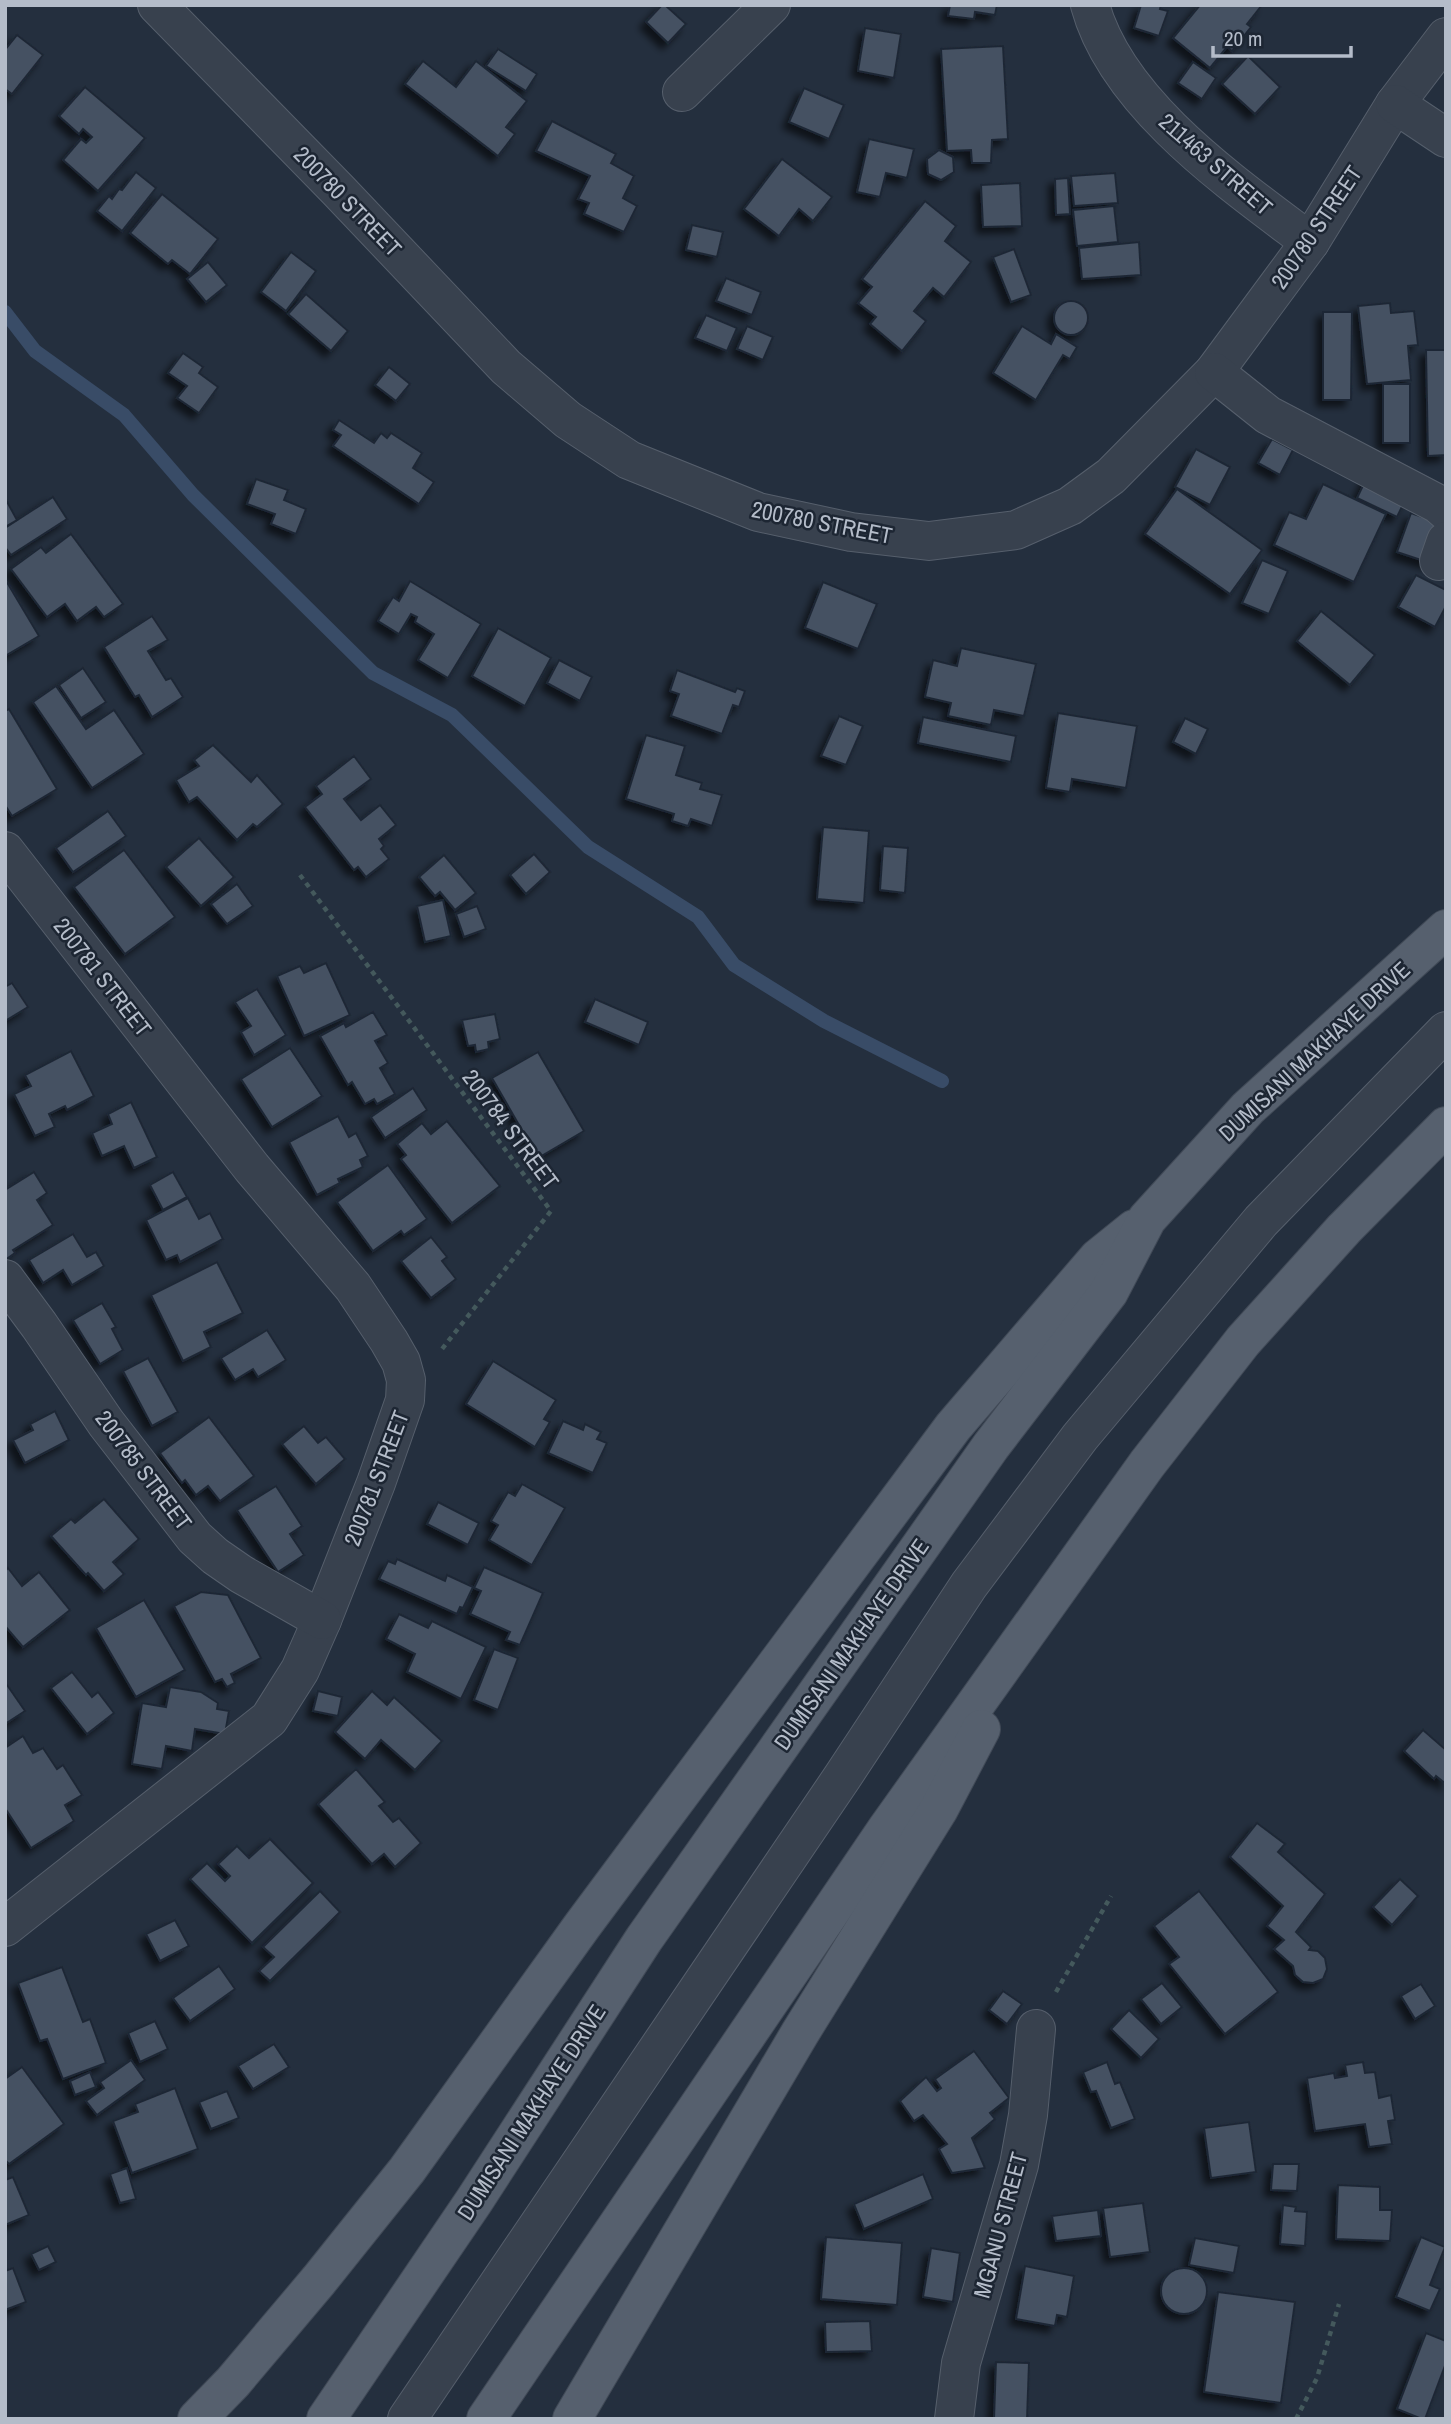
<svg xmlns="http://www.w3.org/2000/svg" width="1451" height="2424" font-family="'Archivo Narrow',sans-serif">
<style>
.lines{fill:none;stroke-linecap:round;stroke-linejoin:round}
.stream{stroke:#394c67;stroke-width:14}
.building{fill:#455162;stroke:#1f2835;stroke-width:2;filter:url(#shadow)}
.minor-casing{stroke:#565f6c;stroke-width:40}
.major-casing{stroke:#414a57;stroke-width:40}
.path{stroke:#44595c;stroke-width:4.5;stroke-dasharray:5 5;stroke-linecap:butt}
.minor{stroke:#38414e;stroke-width:38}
.major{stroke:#56606e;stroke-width:38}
.labels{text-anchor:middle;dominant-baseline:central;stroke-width:5;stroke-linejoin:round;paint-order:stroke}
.street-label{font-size:23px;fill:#b4bcc9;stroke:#1d2633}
</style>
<defs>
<filter id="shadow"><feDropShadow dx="-6" dy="6" stdDeviation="3.5" flood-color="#0009"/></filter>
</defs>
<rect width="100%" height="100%" fill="#242f3e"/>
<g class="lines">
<polyline class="stream" points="5,312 35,351 124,415 193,495 373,673 452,715 588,847 698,917 734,965 824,1021 942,1081"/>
</g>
<g class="building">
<polygon points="662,5 665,5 686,24 668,43 646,22"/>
<polygon points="950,5 997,5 995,15 975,12 974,19 948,16"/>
<polygon points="1141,5 1161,5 1160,9 1168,11 1159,36 1134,28"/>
<polygon points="1200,5 1262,5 1247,24 1251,27 1232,51 1227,47 1210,68 1173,38"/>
<polygon points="865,28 901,34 894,78 858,71"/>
<polygon points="17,35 43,55 12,94 5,89 5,50"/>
<polygon points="1003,46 1008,139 992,140 991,163 972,163 971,150 947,151 941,49"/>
<polygon points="498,49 537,74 526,91 486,66"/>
<polygon points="1248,56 1280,87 1255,114 1222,84"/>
<polygon points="423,61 456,87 476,61 527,101 506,127 515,134 498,156 405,84"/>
<polygon points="1193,62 1216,78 1202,99 1178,83"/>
<polygon points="85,87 145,138 98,191 63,160 81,139 86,143 92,137 83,129 79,134 59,116"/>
<polygon points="804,88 844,105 829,139 789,122"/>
<polygon points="552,121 616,154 611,163 634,176 623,198 637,206 624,232 584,214 589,203 578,199 590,176 536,151"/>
<polygon points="869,139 914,149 907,178 886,173 880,197 857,192"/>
<polygon points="939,150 953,157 954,172 941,180 928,174 927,159"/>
<polygon points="782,159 832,197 813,221 799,209 779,236 744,209"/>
<polygon points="136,172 156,188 122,231 97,211 109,196 112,199 119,189 122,190"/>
<polygon points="1115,173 1118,203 1074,206 1071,176"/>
<polygon points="1068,178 1070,214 1056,215 1055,179"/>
<polygon points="1020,183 1022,226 983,227 981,185"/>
<polygon points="162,194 218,239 190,274 172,260 168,264 130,233"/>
<polygon points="925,201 956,226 945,241 971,262 944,297 933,288 914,311 926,321 902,351 870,324 876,317 858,303 872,287 862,279"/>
<polygon points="1114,206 1118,242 1077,246 1073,210"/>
<polygon points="692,225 723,232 717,257 686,250"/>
<polygon points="1139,242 1141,275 1082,279 1079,248"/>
<polygon points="1014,249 1031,295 1011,302 993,257"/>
<polygon points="291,252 316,271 286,311 261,292"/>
<polygon points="208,262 227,285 206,302 187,279"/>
<polygon points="726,278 761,292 752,315 716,301"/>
<polygon points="306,294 348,331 331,351 288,314"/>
<circle cx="1071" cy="318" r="17"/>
<polygon points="1390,303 1391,313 1414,311 1418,345 1408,346 1411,380 1367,384 1358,306"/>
<polygon points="1323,312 1352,312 1351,400 1323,400"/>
<polygon points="706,315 737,328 727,351 695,338"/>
<polygon points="747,326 773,337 763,360 737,349"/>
<polygon points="1022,326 1051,344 1056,334 1077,347 1070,359 1063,355 1036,400 993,373"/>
<polygon points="1426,350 1446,350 1446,455 1428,456"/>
<polygon points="183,353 203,367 199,373 218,387 199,413 177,398 187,386 168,373"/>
<polygon points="389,367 410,384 396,401 375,385"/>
<rect x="1383" y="384" width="27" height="59"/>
<polygon points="339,420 374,443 381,433 387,438 391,433 422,453 413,468 434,482 419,504 333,446 341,435 333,430"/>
<polygon points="1272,439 1293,450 1280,475 1258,463"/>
<polygon points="1196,449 1230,467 1210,505 1175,487"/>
<polygon points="1369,473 1409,492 1397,517 1357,498"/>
<polygon points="256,479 288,490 284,500 306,509 296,534 271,524 275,514 247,504"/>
<polygon points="1323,484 1386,514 1354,582 1274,545 1289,512 1306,519"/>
<polygon points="1177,489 1262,550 1230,594 1145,534"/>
<polygon points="53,497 67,519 11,555 5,547 5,528"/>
<polygon points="5,498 17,520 5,527"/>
<polygon points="1411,513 1443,524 1430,563 1397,552"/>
<polygon points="71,534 123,604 104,617 96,607 77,621 65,604 47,617 11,569 41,547 46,553"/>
<polygon points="1262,560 1288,571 1269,614 1242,603"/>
<polygon points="1416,575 1446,590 1446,606 1435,627 1398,607"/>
<polygon points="5,579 39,636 5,656"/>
<polygon points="410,581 481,624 448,678 418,660 434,634 415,622 417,617 411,614 399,634 378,621 393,597 399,601"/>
<polygon points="823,582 877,604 858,649 805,628"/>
<polygon points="1321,611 1375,655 1350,685 1297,641"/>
<polygon points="152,616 168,640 148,651 166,680 171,678 183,697 152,717 139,695 135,697 104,647"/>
<polygon points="498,628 551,658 525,706 472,676"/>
<polygon points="961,648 1036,664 1024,716 994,710 991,725 948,716 951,703 925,697 933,660 957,666"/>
<polygon points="559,660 592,677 580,701 547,683"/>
<polygon points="83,668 106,702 81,718 59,685"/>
<polygon points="677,670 735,692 737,688 745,691 739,707 733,705 722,734 671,716 679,694 670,691"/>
<polygon points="56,686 86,729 114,710 144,754 92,788 33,702"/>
<polygon points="9,709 57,789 12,816 5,805 5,711"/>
<polygon points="1058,713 1137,726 1126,788 1072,779 1070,792 1046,788"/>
<polygon points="839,716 863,726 846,765 821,756"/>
<polygon points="923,717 1016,736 1011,762 918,743"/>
<polygon points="1185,718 1208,729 1196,754 1173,742"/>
<polygon points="646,735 685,746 676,775 702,783 700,789 722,795 712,826 691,819 688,826 672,821 674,814 626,799"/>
<polygon points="213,745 251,782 257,775 283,804 257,827 253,824 237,840 197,797 189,802 176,780 199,766 194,760"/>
<polygon points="354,756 371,779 344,799 361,820 380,805 396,825 379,839 384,846 381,849 389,859 366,877 358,867 354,870 305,807 322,794 316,786"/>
<polygon points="108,811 126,836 73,872 56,848"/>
<polygon points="823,827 869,831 864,903 817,899"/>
<polygon points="199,838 234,877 201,906 166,867"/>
<polygon points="883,846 908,848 905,893 880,890"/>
<polygon points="124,850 175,917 125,954 74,887"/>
<polygon points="534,854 550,872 526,894 510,875"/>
<polygon points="444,855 476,893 455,910 440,892 435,896 419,877"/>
<polygon points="237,884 253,906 227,924 211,904"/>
<polygon points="443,900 451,936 425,942 417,906"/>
<polygon points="477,906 486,929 464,937 456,914"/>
<polygon points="326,963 350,1015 304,1036 277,976 300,966 304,973"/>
<polygon points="12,983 28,1007 5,1021 5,987"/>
<polygon points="257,989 286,1035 254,1055 241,1032 251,1026 235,1002"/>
<polygon points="595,999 648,1022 639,1045 585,1022"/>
<polygon points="373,1012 387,1035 375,1041 388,1063 380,1068 395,1094 377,1104 374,1099 365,1104 352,1082 348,1085 320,1036 344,1023 346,1027"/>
<polygon points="495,1014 500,1039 488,1042 489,1049 476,1052 475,1045 468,1046 462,1020"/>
<polygon points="290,1048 322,1096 272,1127 241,1079"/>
<polygon points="71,1051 94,1096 67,1110 65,1106 49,1114 55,1127 35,1136 14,1094 31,1086 25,1075"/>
<polygon points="538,1052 584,1131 538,1158 492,1078"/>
<polygon points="413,1088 427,1110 385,1138 371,1117"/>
<polygon points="131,1102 157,1157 134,1168 124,1146 102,1156 92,1133 112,1124 108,1114"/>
<polygon points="338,1116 349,1137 356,1133 368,1156 360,1160 363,1167 338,1179 340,1183 317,1195 289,1142"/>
<polygon points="447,1121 500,1186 452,1223 401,1159 406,1155 397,1144 422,1123 431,1134"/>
<polygon points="388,1165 427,1219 404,1235 401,1231 373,1251 337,1202"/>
<polygon points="34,1172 47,1193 37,1200 53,1225 13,1250 15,1253 5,1260 5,1190"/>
<polygon points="173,1172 187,1197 163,1210 150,1185"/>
<polygon points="188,1198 199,1219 210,1213 223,1239 180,1262 177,1255 166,1260 146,1220"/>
<polygon points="73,1234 87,1257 96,1252 104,1266 72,1285 63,1270 43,1283 29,1260"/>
<polygon points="431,1237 447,1257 442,1261 456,1279 431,1298 401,1261"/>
<polygon points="217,1262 243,1313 204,1332 211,1347 183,1361 151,1295"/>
<polygon points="102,1303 116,1327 112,1329 123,1350 100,1364 73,1320"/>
<polygon points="267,1330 286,1360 258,1377 253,1369 235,1380 221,1358"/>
<polygon points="148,1358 178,1412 152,1426 123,1371"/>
<polygon points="493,1361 556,1400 544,1419 550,1422 535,1447 466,1404"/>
<polygon points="55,1411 69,1440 25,1463 13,1440 33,1430 30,1424"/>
<polygon points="209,1417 254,1476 220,1501 208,1486 196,1495 185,1480 182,1483 160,1453"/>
<polygon points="563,1421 583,1430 585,1424 601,1432 597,1439 607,1443 593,1473 548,1453"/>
<polygon points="304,1426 318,1443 326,1437 345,1459 316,1484 282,1444"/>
<polygon points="522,1484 565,1508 532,1565 489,1540 498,1525 491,1521 508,1492 515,1496"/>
<polygon points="276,1486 302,1526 290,1534 304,1555 278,1572 237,1510"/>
<polygon points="104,1499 139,1539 113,1562 124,1574 104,1591 88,1573 86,1575 51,1536 71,1519 75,1523"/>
<polygon points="438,1502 479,1523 468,1545 427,1524"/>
<polygon points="397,1559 445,1581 447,1575 473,1587 463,1608 460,1607 457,1614 379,1579 388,1561 395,1564"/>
<polygon points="484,1567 543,1593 520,1645 506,1640 510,1632 470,1614 481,1591 474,1588"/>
<polygon points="8,1568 22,1586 39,1572 70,1610 23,1647 5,1626 5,1571"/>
<polygon points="201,1592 228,1595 261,1658 231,1674 235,1683 227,1687 222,1679 215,1682 174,1606"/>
<polygon points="144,1600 185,1670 136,1697 96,1628"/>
<polygon points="399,1614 428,1628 432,1621 486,1647 461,1699 407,1672 415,1654 386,1639"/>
<polygon points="494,1649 518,1658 498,1710 474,1700"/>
<polygon points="72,1672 92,1697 98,1692 114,1713 87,1734 51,1688"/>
<polygon points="5,1682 25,1711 5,1724"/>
<polygon points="170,1687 201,1692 218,1703 217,1709 229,1711 225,1734 195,1729 192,1751 166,1746 162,1769 132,1764 142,1703 166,1707"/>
<polygon points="318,1691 342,1697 338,1716 313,1711"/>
<polygon points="372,1691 387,1705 394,1697 442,1741 415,1770 381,1740 365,1759 335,1732"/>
<polygon points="1423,1730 1446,1750 1446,1784 1436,1776 1434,1779 1404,1751"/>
<polygon points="23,1736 33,1753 43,1748 57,1769 63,1765 82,1795 65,1805 74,1821 31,1848 5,1808 5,1748"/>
<polygon points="356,1769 385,1802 379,1806 393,1822 399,1818 421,1843 395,1867 384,1854 372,1864 318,1804"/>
<polygon points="1257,1823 1285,1844 1278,1852 1325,1894 1296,1932 1311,1947 1309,1950 1318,1951 1325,1958 1327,1969 1323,1979 1313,1983 1303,1982 1295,1975 1293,1966 1274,1949 1284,1940 1267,1926 1283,1906 1230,1857"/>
<polygon points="270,1839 313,1883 252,1943 190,1879 207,1863 225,1881 230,1876 218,1864 237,1846 249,1858"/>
<polygon points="1400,1879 1418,1896 1392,1925 1373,1907"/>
<polygon points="320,1891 340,1912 270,1981 259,1971 274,1957 263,1947"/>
<polygon points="1199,1891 1278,1992 1225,2034 1169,1964 1179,1957 1154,1926"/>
<polygon points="175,1920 189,1946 160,1961 146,1934"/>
<polygon points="219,1966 235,1989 190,2021 173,1998"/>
<polygon points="62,1967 83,2022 90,2019 106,2063 63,2079 47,2039 40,2041 18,1983"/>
<polygon points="1162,1983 1182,2007 1161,2024 1141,1999"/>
<polygon points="1421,1984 1435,2006 1415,2019 1401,1996"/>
<polygon points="1003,1991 1022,2004 1007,2024 989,2010"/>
<polygon points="1129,2010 1159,2039 1141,2058 1111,2029"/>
<polygon points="155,2021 168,2049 140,2062 128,2033"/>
<polygon points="274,2044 289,2067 253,2089 238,2066"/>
<polygon points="974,2051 1009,2098 990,2113 995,2119 972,2138 985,2168 952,2173 939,2149 947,2144 923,2115 914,2121 900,2101 926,2077 937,2091 941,2088 935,2079"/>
<polygon points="131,2060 145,2080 97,2115 86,2101 104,2088 100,2082"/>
<polygon points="1107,2062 1115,2084 1120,2082 1135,2119 1111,2128 1096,2091 1091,2092 1083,2072"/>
<polygon points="1363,2062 1365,2073 1375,2072 1379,2098 1391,2095 1395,2120 1388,2121 1392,2144 1369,2147 1365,2124 1315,2131 1307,2078 1334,2073 1335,2078 1347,2076 1345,2065"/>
<polygon points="22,2067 64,2124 9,2164 5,2160 5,2079"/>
<polygon points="90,2072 96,2087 75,2095 70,2081"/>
<polygon points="175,2088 198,2149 132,2173 113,2121 138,2112 135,2104"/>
<polygon points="227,2091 239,2118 211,2129 199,2102"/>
<polygon points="1249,2122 1256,2172 1211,2178 1204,2128"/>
<polygon points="1273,2164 1299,2164 1297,2191 1271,2190"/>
<polygon points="127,2168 136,2199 120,2203 110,2174"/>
<polygon points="923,2174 933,2199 864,2229 854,2204"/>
<polygon points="13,2177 29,2215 5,2225 5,2180"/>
<polygon points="1338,2185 1380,2187 1380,2210 1392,2210 1390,2241 1336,2239"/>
<polygon points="1143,2203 1150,2252 1110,2257 1103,2208"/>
<polygon points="1283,2205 1296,2207 1295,2211 1307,2212 1305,2246 1280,2244"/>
<polygon points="1098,2210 1101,2236 1056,2241 1052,2216"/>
<polygon points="826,2237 902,2243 897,2305 821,2299"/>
<polygon points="1421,2237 1445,2247 1430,2285 1440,2289 1430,2311 1396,2297"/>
<polygon points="1195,2238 1239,2246 1234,2273 1189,2265"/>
<polygon points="48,2246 56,2262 39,2270 31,2254"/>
<polygon points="931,2248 960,2253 953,2302 923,2297"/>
<polygon points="1025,2266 1074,2276 1067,2317 1057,2315 1055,2326 1016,2319"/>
<circle cx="1184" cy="2291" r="23"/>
<polygon points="13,2268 26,2302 5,2310 5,2271"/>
<polygon points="1218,2292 1295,2302 1281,2403 1204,2392"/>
<polygon points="870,2321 872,2351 826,2352 825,2322"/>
<polygon points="1426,2333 1446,2341 1446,2363 1425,2419 1422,2419 1397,2409"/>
<polygon points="996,2362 1029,2363 1027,2419 994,2419"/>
</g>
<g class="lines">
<defs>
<g id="minor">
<polyline points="157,5 338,190 506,367 568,420 629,460 758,512 851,532 929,541 1016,530 1070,506 1111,476 1214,372 1310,242 1395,104 1446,37"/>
<path d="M1090,5C1117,104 1232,183 1310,242"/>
<polyline points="682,92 771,5"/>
<polyline points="1395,104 1446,138"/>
<polyline points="1214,372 1268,415 1438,504 1446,511"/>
<polyline points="1439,561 1446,541"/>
<polyline points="5,851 252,1168 353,1287 389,1341 401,1362 406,1380 405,1400 376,1483 322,1620 300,1670 269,1719 5,1927"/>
<polyline points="5,1279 39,1325 106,1423 195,1538 215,1556 241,1574 322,1620"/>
<polyline points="407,2419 843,1776 969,1585 1080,1437 1261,1221 1446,1031"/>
<polyline points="954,2419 961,2363 1019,2165 1028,2115 1036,2029"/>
</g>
<g id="major">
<polyline points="197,2419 233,2382 319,2280 407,2170 582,1926 953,1427 1098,1258 1134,1229"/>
<polyline points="326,2419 474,2201 644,1939 991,1446 1109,1292 1147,1219 1248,1108 1446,929"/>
<polyline points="486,2419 888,1827 1147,1464 1243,1341 1344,1229 1446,1126"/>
<polyline points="572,2419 800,2033 939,1809 981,1729"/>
</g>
</defs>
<use href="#minor" class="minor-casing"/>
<use href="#major" class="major-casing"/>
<g class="path">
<polyline points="300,875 551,1211 442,1349"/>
<polyline points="1056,1992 1111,1896"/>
<polyline points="1296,2419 1317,2378 1339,2304"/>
</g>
<use href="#minor" class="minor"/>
<use href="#major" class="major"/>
</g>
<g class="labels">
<g class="street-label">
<text transform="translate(1216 164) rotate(41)">211463 STREET</text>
<text transform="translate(348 201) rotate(46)">200780 STREET</text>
<text transform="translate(1316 227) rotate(-56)">200780 STREET</text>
<text transform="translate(822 522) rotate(11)">200780 STREET</text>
<text transform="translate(103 977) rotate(52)">200781 STREET</text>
<text transform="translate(1314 1051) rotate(-43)">DUMISANI MAKHAYE DRIVE</text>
<text transform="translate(511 1129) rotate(53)">200784 STREET</text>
<text transform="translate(144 1470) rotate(53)">200785 STREET</text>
<text transform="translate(376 1478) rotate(-69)">200781 STREET</text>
<text transform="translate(851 1644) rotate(-55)">DUMISANI MAKHAYE DRIVE</text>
<text transform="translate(531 2112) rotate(-57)">DUMISANI MAKHAYE DRIVE</text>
<text transform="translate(1000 2225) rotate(-75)">MGANU STREET</text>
</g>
</g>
<rect width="1451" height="2424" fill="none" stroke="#b4bcc9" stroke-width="14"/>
<path d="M1213 46v10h138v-10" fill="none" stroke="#b4bcc9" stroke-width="3.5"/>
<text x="1224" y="46" font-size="21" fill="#b4bcc9" stroke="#1d2633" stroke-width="5" paint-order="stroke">20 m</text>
</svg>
